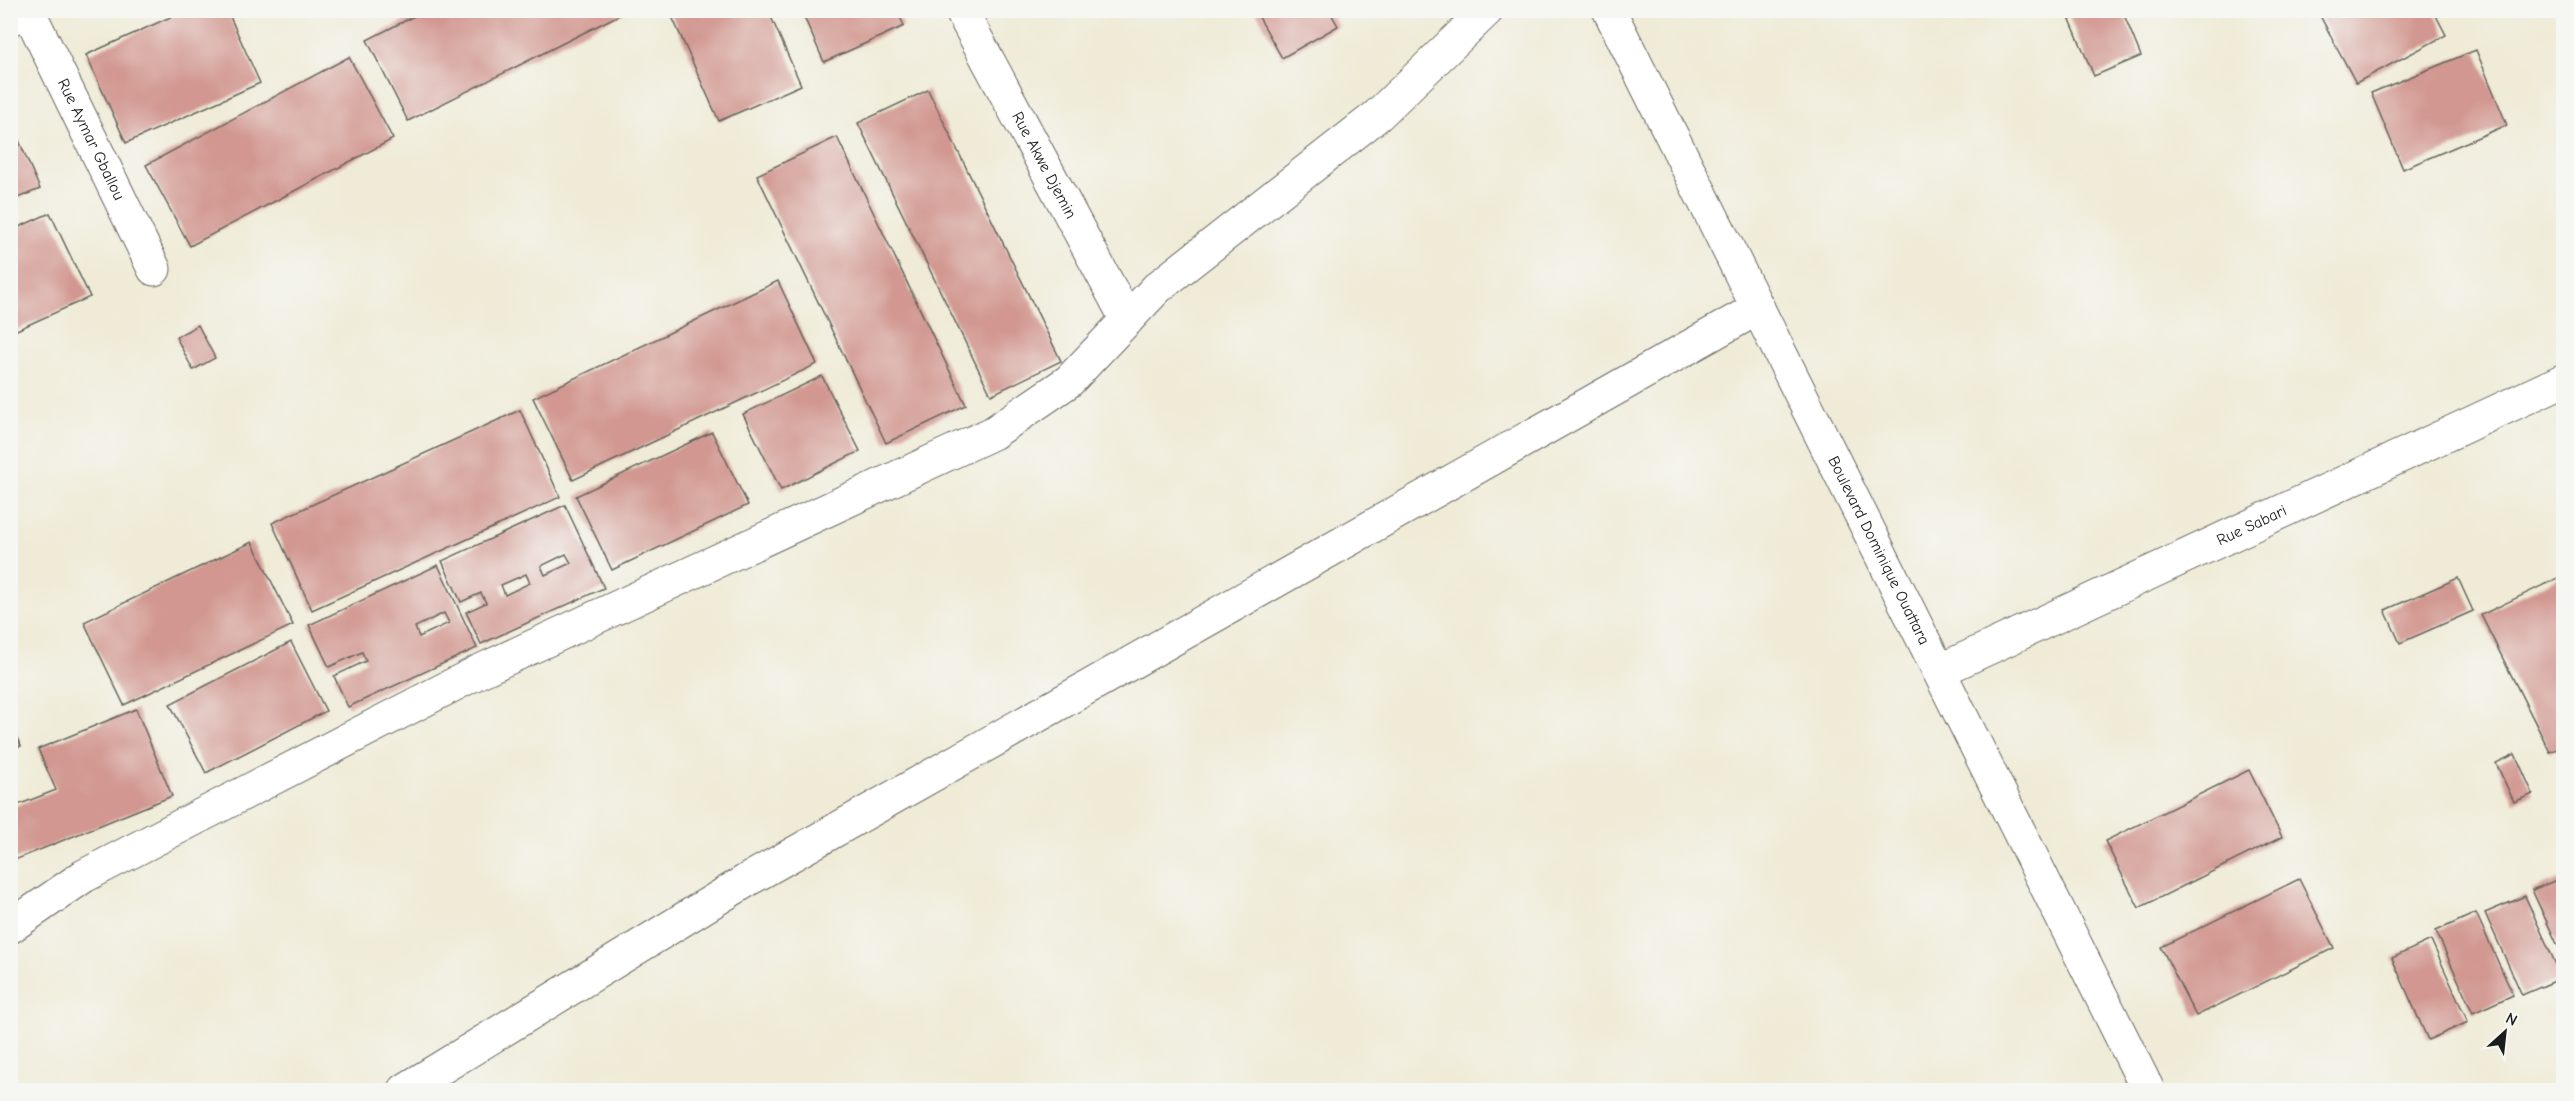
<svg xmlns="http://www.w3.org/2000/svg" width="2574" height="1101" font-family="'Comic Neue',sans-serif">
<style>
.building{fill:#d19790;fill-rule:evenodd}
.lines{fill:none;stroke-linecap:round;stroke-linejoin:round}
.minor-casing{stroke:#66645d;stroke-width:35}
.tertiary-casing{stroke:#66645d;stroke-width:35}
.minor{stroke:#fff;stroke-width:33}
.tertiary{stroke:#fff;stroke-width:33}
.labels{text-anchor:middle;dominant-baseline:central;stroke-width:4.5;stroke-linejoin:round;paint-order:stroke}
.street-label{font-size:16px;fill:#1c1c1c;stroke:#f6f6f2}
</style>
<rect width="100%" height="100%" fill="#f6f6f2"/>
<filter id="ink" filterUnits="userSpaceOnUse"><feTurbulence type="fractalNoise" baseFrequency=".0167" numOctaves="2"/><feDisplacementMap in="SourceGraphic" scale="12" xChannelSelector="R" yChannelSelector="G"/><feConvolveMatrix kernelMatrix="1 2 1 2 8 2 1 2 1" color-interpolation-filters="sRGB"/></filter>
<filter id="wash" filterUnits="userSpaceOnUse"><feTurbulence type="fractalNoise" baseFrequency=".008" numOctaves="4" result="noise"/><feDisplacementMap in="SourceGraphic" scale="24" xChannelSelector="R" yChannelSelector="G"/><feGaussianBlur stdDeviation="1.35" result="paint"/><feColorMatrix in="noise" values="0 0 0 0 0 0 0 0 0 0 0 0 0 0 0 0 0 1.4 0 .05"/><feComposite in="paint" operator="in"/></filter>
<g filter="url(#wash)">
<rect width="100%" height="100%" fill="#efebd7"/>
<g id="blocks">
<g class="building">
<polygon points="186,10 227,10 260,83 126,143 86,55"/>
<polygon points="426,10 629,10 408,121 367,40"/>
<polygon points="669,10 768,10 801,85 719,121"/>
<polygon points="801,10 897,10 904,26 824,62"/>
<polygon points="1255,10 1329,10 1338,26 1282,58"/>
<polygon points="2066,10 2122,10 2141,56 2094,76"/>
<polygon points="2317,10 2433,10 2446,35 2356,83"/>
<polygon points="2476,50 2507,125 2403,169 2371,93"/>
<polygon points="349,57 393,139 190,246 146,165"/>
<polygon points="928,90 1061,361 991,395 858,123"/>
<polygon points="10,120 40,189 10,201"/>
<polygon points="837,137 966,405 886,443 757,175"/>
<polygon points="50,213 90,297 10,333 10,231"/>
<polygon points="778,281 817,364 573,480 533,398"/>
<polygon points="198,325 215,358 193,370 176,337"/>
<polygon points="822,376 860,451 781,490 743,414"/>
<polygon points="520,410 560,497 312,610 272,523"/>
<polygon points="712,432 748,505 612,570 576,496"/>
<path d="M565,505L604,588L481,644L466,612L486,603L481,593L461,602L442,561ZM566,554L571,563L545,575L541,566ZM526,574L530,583L505,595L501,585Z"/>
<polygon points="252,542 293,625 124,705 84,622"/>
<path d="M438,565L477,648L348,707L334,676L366,661L362,652L329,667L309,625ZM444,613L449,623L419,637L415,627Z"/>
<polygon points="2564,575 2564,746 2550,752 2481,615"/>
<polygon points="2458,578 2473,611 2400,643 2385,610"/>
<polygon points="291,642 326,711 206,773 170,704"/>
<polygon points="136,709 172,796 10,862 10,808 56,790 38,749"/>
<polygon points="10,724 21,746 10,751"/>
<polygon points="2515,754 2533,794 2514,802 2496,763"/>
<polygon points="2249,770 2282,837 2139,908 2105,841"/>
<polygon points="2564,877 2564,959 2532,890"/>
<polygon points="2299,879 2334,948 2196,1016 2161,947"/>
<polygon points="2525,896 2562,978 2522,995 2485,913"/>
<polygon points="2476,913 2513,995 2473,1013 2436,931"/>
<polygon points="2431,940 2468,1022 2428,1040 2392,958"/>
</g>
</g>
</g>
<g filter="url(#ink)">
<use href="#blocks" fill-opacity="0" stroke="#66645d" stroke-width="1.5"/>
<g class="lines">
<defs>
<g id="minor">
<path id="s1" d="M961,10L1127,320"/>
<path id="s2" d="M10,19L28,10L154,269"/>
<path id="s3" d="M1939,671L2564,380"/>
<polyline points="10,927 84,876 480,671 993,433 1069,381 1157,288 1378,115 1487,10"/>
<polyline points="405,1090 749,879 1758,308"/>
</g>
<g id="tertiary">
<path id="s4" d="M1609,10L2148,1090"/>
</g>
</defs>
<use href="#minor" class="minor-casing"/>
<use href="#tertiary" class="tertiary-casing"/>
<use href="#minor" class="minor"/>
<use href="#tertiary" class="tertiary"/>
</g>
</g>
<g class="labels">
<g class="street-label">
<text stroke="none"><textPath href="#s2" startOffset="164">Rue Aymar Gballou</textPath></text>
<text stroke="none"><textPath href="#s1" startOffset="176">Rue Akwe Djemin</textPath></text>
<text stroke="none"><textPath href="#s3" startOffset="345">Rue Sabari</textPath></text>
<text stroke="none"><textPath href="#s4" startOffset="604">Boulevard Dominique Ouattara</textPath></text>
</g>
</g>
<rect width="2574" height="1101" fill="none" stroke="#f6f6f2" stroke-width="36"/>
<g transform="translate(2505 1032) rotate(27)" stroke="#f6f6f2" stroke-width="4.5" paint-order="stroke">
<path d="M0-4.5L10 22L0 15L-10 22Z" fill="#1c1c1c"/>
<text y="-9" font-size="16" font-weight="bold" text-anchor="middle" fill="#1c1c1c">N</text>
</g>
</svg>
